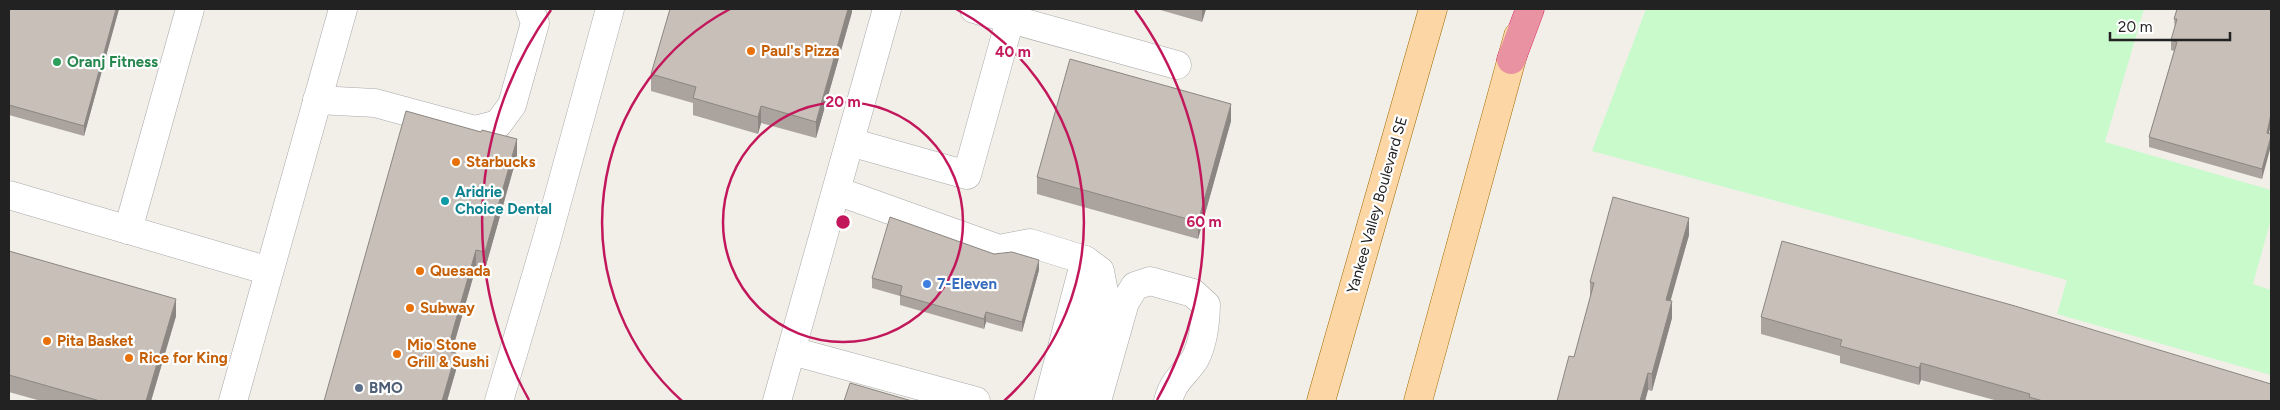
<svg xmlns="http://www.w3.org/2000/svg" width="2280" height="410" font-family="Figtree,sans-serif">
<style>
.park{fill:#c8facc}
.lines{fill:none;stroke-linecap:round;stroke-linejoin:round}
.minor-casing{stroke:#a9a9a9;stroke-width:29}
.major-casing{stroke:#a06b00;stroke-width:29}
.highway-casing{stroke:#dc2a67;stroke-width:29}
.minor{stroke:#fff;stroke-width:28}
.major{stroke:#fcd6a4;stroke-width:28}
.highway{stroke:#e892a2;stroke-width:28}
.wall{fill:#aba49e}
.shaded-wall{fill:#8b8681}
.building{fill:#c7bfb8;stroke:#8b8681}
.ring{fill:none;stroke:#c2185b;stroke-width:2.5}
.food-dot{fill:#e8710a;stroke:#fff;stroke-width:2}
.leisure-dot{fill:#2e9e5b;stroke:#fff;stroke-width:2}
.culture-dot{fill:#0f9aa8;stroke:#fff;stroke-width:2}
.shop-dot{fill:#3f7fe0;stroke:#fff;stroke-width:2}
.service-dot{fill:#5c6f8a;stroke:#fff;stroke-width:2}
.labels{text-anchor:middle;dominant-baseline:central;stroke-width:4.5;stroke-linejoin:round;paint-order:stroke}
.food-label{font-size:15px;font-weight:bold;fill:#c56008;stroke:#fff;text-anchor:start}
.leisure-label{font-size:15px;font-weight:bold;fill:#27864d;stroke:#fff;text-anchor:start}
.culture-label{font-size:15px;font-weight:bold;fill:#0d838f;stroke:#fff;text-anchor:start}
.street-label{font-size:15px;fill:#222;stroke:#fff}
.shop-label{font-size:15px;font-weight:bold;fill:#366cbe;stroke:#fff;text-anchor:start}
.service-label{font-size:15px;font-weight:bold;fill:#4e5e75;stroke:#fff;text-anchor:start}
.centre{fill:#c2185b;stroke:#fff;stroke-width:2.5}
.ring-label{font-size:15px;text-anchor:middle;font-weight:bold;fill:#c2185b;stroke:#fff;stroke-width:4.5;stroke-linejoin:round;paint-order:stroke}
</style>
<rect width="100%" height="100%" fill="#f2efe9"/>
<polygon class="park" points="1646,9 2144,9 2105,142 2271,190 2271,219 2253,284 2271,290 2271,375 2057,314 2067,280 1592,151"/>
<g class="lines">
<defs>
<g id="minor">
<polyline points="974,9 1177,65"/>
<polyline points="317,100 375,103 475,130 498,124 512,105 535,23 530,9"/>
<polyline points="850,142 967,175 1013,9"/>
<polyline points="837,191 999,249 1030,243 1085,260 1048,401"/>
<polyline points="9,195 269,271"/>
<polyline points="128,230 190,9"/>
<polyline points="792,351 976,401"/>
<polyline points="233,401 343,9"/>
<polyline points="499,401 546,242 610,9"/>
<polyline points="777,401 887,9"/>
<polyline points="1074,401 1104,292 1100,271 1085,260"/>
<path d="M1097,401L1125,302L1135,286L1150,281L1193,293L1206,305C1206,321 1203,344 1195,359C1183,377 1174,379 1168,401"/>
</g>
<g id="major">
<polyline points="1321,401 1433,9"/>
<polyline points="1418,401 1518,36"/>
</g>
<polyline id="highway" points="1511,60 1530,9"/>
</defs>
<use href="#minor" class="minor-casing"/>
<use href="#major" class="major-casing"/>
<use href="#highway" class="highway-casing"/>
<use href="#minor" class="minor"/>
<use href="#major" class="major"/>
<use href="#highway" class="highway"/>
</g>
<g class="wall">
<polygon points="9,9 119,9 84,136 9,115"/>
<polygon points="852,9 852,12 816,138 761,123 758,134 693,115 693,103 651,91 651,74"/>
<polygon points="1157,9 1206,9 1202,22"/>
<polygon points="2177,9 2269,134 2262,179 2149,147 2149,137 2174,51 2171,50 2171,40 2175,29 2174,19"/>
<polygon points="1231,121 1198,239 1037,194 1037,177"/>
<polygon points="481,132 517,156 485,269 476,267 452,352 456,370 447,401 324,401"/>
<polygon points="1689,235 1670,301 1672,318 1652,391 1648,390 1645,401 1557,401 1574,357 1590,299 1590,282"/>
<polygon points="9,251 176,316 151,401 41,401 9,392"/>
<polygon points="1039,270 1022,332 986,322 984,329 900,305 900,296 872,288 872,278"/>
<polygon points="1761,317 2271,401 1998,401 1921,380 1919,385 1840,363 1840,356 1761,334"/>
</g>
<g class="shaded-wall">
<polygon points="116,9 119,9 84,136 84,126"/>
<polygon points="848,9 852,9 852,12 816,138 816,122"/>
<polygon points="1202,9 1206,9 1202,22"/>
<polygon points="1231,104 1231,121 1198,239 1198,222"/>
<polygon points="761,106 761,123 758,134 758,117"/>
<polygon points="2271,114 2271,124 2267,143 2267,133"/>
<polygon points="2271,136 2271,146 2262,179 2262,169"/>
<polygon points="517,139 517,156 485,269 485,252"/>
<polygon points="1689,218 1689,235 1666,317 1666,300"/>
<polygon points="476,250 476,267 447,368 447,351"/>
<polygon points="1039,260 1039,270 1022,332 1022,322"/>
<polygon points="176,299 176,316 151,401 146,401"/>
<polygon points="1672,301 1672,318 1652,391 1652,374"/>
<polygon points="986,312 986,322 984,329 984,319"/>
<polygon points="456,353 456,370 447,401 442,401"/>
<polygon points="1921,363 1921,380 1919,385 1919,368"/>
<polygon points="1648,373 1648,390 1645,401 1640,401"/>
</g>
<g class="building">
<polygon points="9,9 116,9 84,126 9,105"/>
<polygon points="670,9 848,9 816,122 761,106 758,117 693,98 696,87 651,74"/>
<polygon points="2177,9 2271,9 2271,114 2267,133 2271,134 2271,136 2262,169 2149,137 2177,42 2171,40 2177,19 2174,19"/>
<polygon points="1070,59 1231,104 1198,222 1037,177"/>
<polygon points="406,111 481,132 482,130 517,139 485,252 476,250 447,351 456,353 442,401 324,401"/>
<polygon points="1613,197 1689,218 1666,300 1672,301 1652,374 1648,373 1640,401 1557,401 1569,356 1574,357 1594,283 1590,282"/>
<polygon points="890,217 994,254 1012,252 1039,260 1022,322 986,312 984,319 900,295 902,286 872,278"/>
<polygon points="1782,241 2015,306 2271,384 2271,401 2043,401 2029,397 2030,394 1921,363 1919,368 1840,346 1842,340 1761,317"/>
<polygon points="9,251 176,299 146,401 100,401 9,375"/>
<polygon points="850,383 912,401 844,401"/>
</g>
<g class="ring">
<circle cx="843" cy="222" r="120"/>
<path d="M682 401A241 241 0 0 1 730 9M956 9A241 241 0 0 1 1004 401"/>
<path d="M529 400A361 361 0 0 1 551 10M1135 10A361 361 0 0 1 1157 400"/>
</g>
<g class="food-dot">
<circle cx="751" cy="51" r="5"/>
<circle cx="456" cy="162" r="5"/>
<circle cx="420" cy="271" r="5"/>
<circle cx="410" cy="308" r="5"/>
<circle cx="47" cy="341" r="5"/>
<circle cx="397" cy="354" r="5"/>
<circle cx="129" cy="358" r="5"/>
</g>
<circle class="leisure-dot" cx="57" cy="62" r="5"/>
<circle class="culture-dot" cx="445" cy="201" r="5"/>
<circle class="shop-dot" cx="927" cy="284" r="5"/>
<circle class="service-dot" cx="359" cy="388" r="5"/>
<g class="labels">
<g class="food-label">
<text x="761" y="51">Paul's Pizza</text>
<text x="466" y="162">Starbucks</text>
<text x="430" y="271">Quesada</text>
<text x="420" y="308">Subway</text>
<text x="57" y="341">Pita Basket</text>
<text x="407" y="345">Mio Stone<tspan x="407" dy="17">Grill &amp; Sushi</tspan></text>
<text x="139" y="358">Rice for King</text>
</g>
<g class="leisure-label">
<text x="67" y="62">Oranj Fitness</text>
</g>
<g class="culture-label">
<text x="455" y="192">Aridrie<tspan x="455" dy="17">Choice Dental</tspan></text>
</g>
<g class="street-label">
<text transform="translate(1377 205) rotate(-74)">Yankee Valley Boulevard SE</text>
</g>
<g class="shop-label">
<text x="937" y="284">7-Eleven</text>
</g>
<g class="service-label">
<text x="369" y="388">BMO</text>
</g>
</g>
<circle cx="843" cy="222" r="8" class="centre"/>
<g class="ring-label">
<text x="1013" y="57">40 m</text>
<text x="843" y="107">20 m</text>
<text x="1204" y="227">60 m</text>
</g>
<rect width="2280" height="410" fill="none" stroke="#222222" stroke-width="20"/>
<path d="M2110 32v8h120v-8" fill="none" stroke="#222222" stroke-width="2.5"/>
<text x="2118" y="32" font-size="15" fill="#222222" stroke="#ffffff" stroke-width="4" paint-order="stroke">20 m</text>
</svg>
